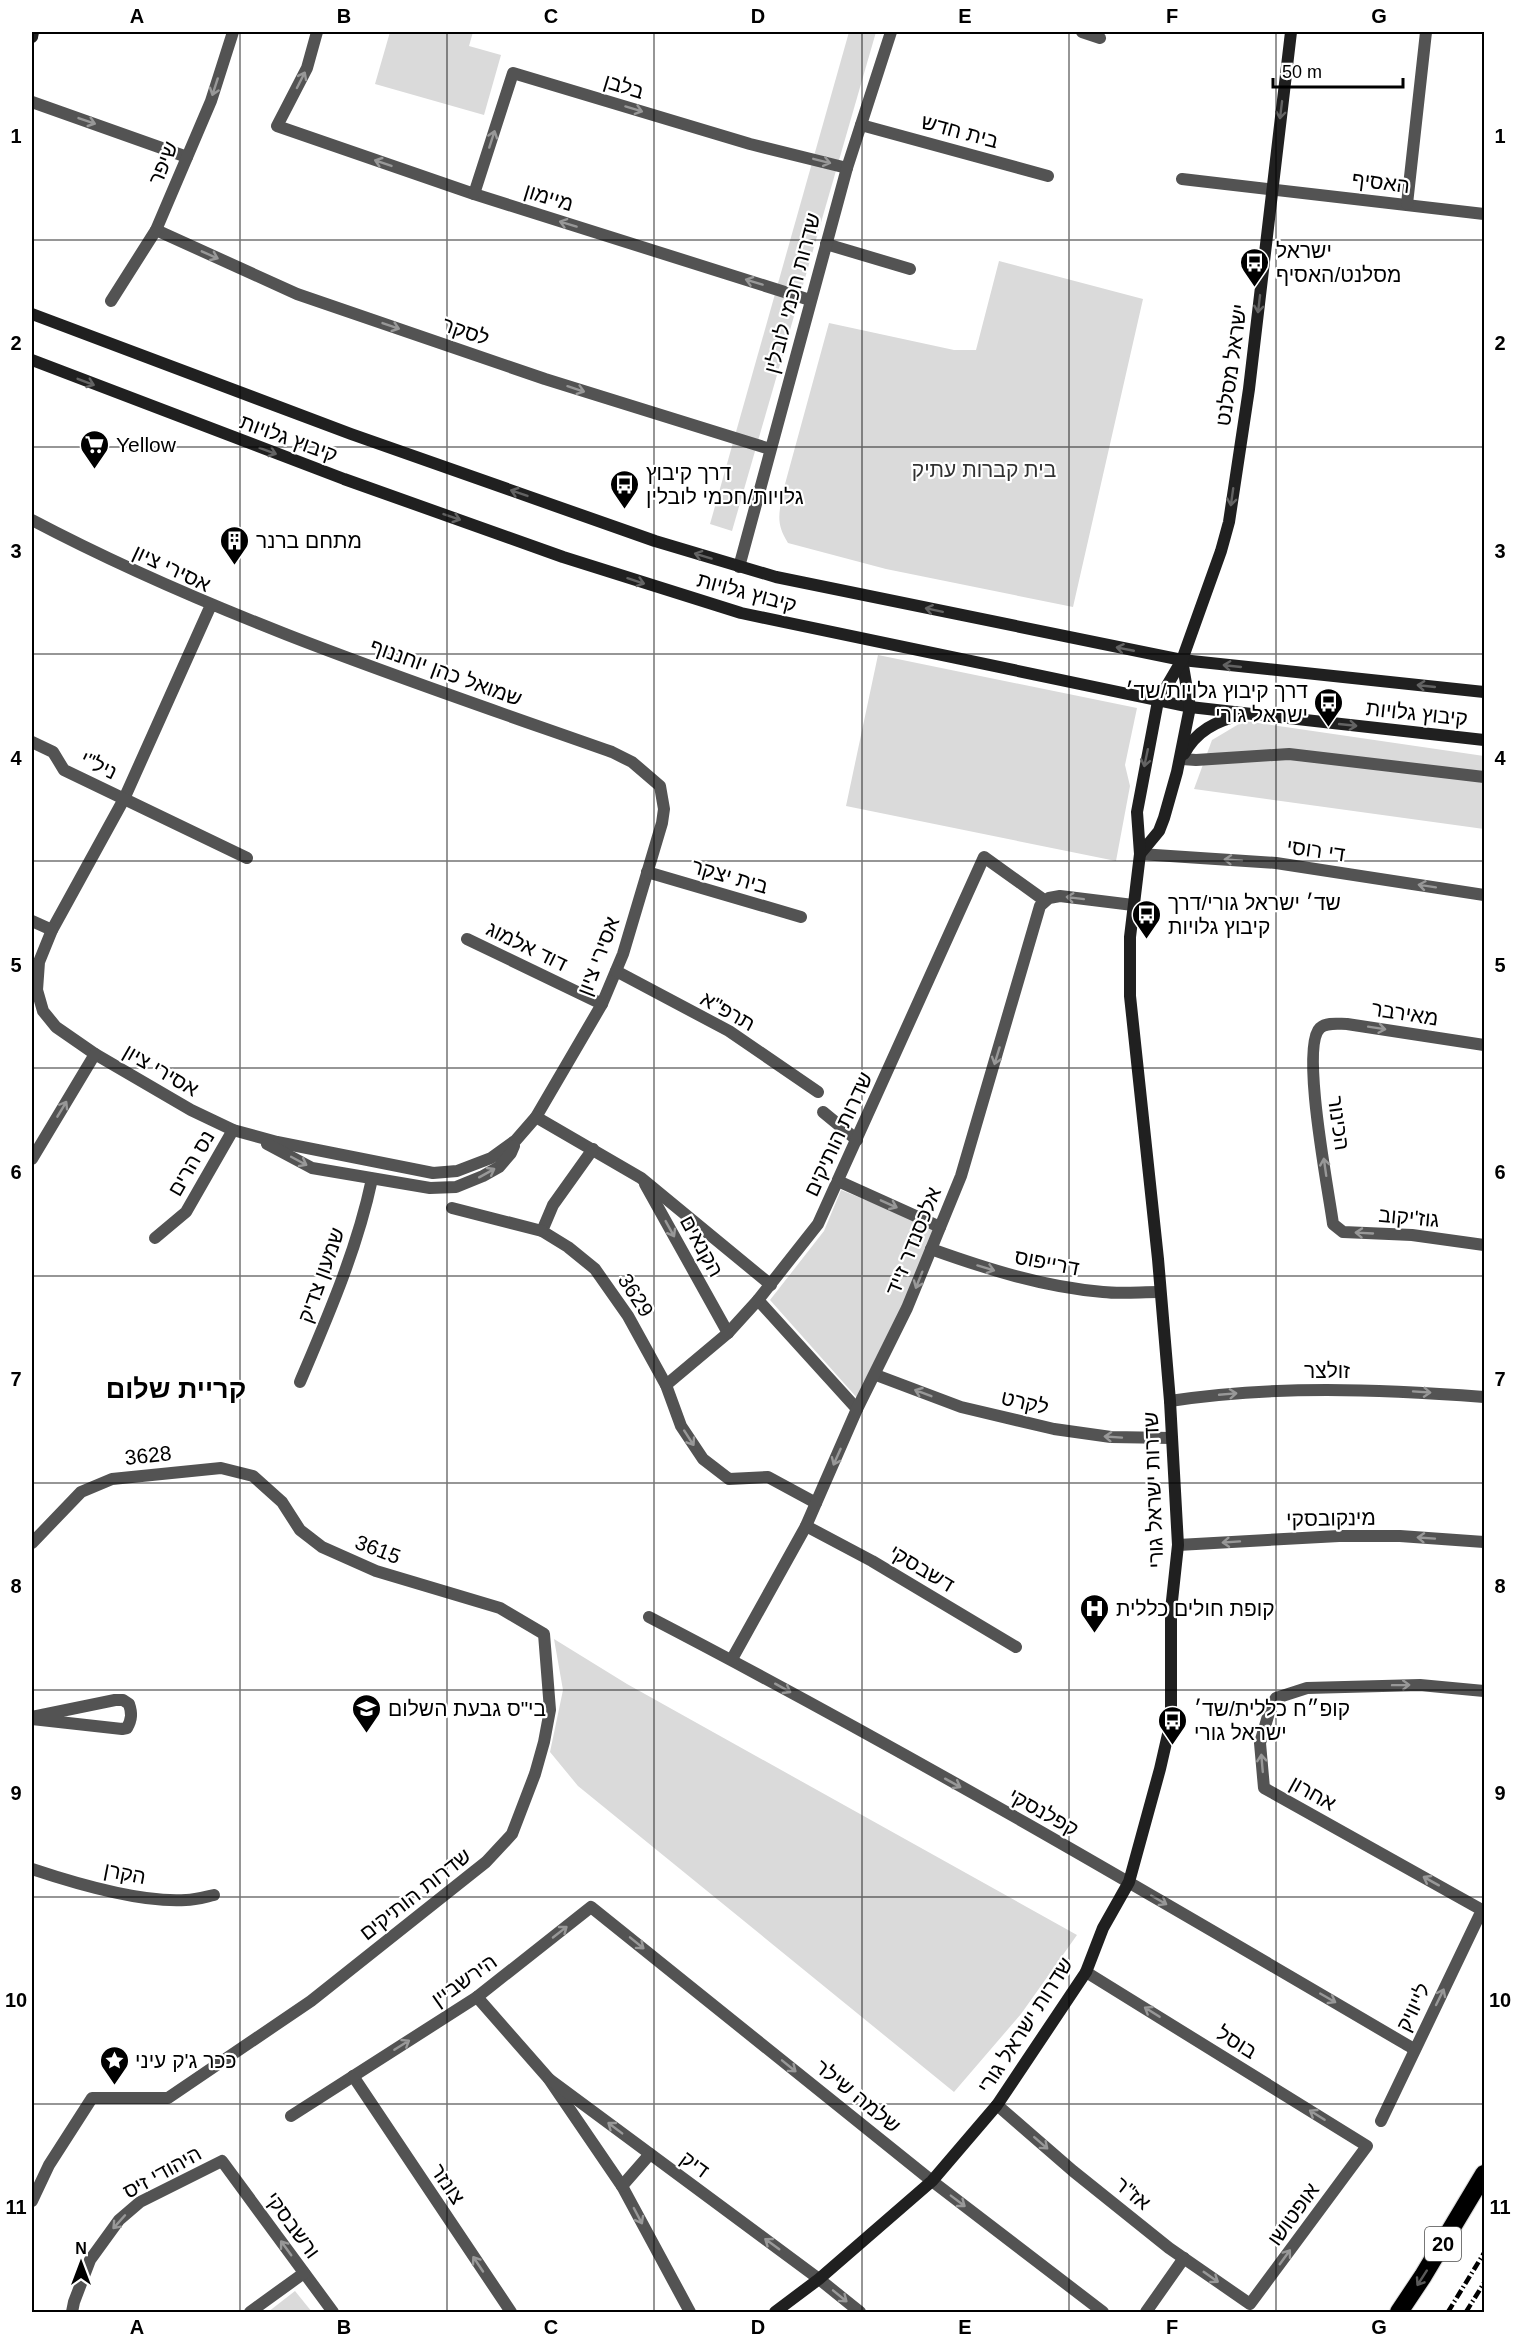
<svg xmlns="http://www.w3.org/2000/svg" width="1516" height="2344" font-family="Arial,Heebo,sans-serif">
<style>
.green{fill:#dadada}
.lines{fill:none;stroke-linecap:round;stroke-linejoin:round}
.highway-casing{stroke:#dbdbdb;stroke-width:20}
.street{stroke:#535353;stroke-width:12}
.secondary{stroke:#202020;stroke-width:12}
.highway{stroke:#000;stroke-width:18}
.rail{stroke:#000;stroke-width:4.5;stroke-dasharray:9 3 1.5 3;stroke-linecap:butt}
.oneway{stroke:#989898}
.oneway2{stroke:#636363}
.oneway3{stroke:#595959}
.grid{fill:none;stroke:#000;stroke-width:1.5;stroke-opacity:0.55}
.labels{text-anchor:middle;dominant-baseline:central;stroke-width:4.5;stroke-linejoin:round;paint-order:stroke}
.shield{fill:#fff;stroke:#4c4c4c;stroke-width:1.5}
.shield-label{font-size:20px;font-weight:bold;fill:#000}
.street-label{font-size:21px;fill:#000;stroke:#fff}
.poi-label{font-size:21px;fill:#000;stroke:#fff;text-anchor:start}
.park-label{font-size:21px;fill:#313131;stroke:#fff}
.district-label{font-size:27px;font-weight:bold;fill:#000;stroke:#fff}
.neatline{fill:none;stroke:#000;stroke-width:2}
.grid-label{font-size:20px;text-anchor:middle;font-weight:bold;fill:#000}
</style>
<rect width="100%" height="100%" fill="#fff"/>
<g class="green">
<polygon points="390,32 473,32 469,46 501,55 484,115 375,84"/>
<polygon points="849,32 876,32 732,531 710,524"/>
<path d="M999,261L1143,299L1073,607L886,569L788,543C776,524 779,515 782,495L829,323L954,350H976Z"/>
<polygon points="878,655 1137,708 1125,765 1130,786 1116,861 846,806"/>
<polygon points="1244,721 1484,756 1484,829 1194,789 1212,740"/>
<polygon points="841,1190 935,1228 904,1308 859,1400 770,1300 824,1231"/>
<polygon points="554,1639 627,1684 1077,1935 1021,2014 954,2092 578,1786 550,1752 563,1690"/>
<polygon points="295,2291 312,2312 268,2312"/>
</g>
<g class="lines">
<defs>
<polyline id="highway" points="1399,2312 1423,2276 1484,2174"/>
</defs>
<use href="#highway" class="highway-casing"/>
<g class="street">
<polyline points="317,32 307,68 277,126 474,194 810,300"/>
<polyline points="1082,32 1100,38"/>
<polyline points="32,102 187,157"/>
<polyline points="861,125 1048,176"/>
<polyline points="1182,179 1484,214"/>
<polyline points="474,194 513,73 750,144 847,168"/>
<polyline points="1407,204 1426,32"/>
<polyline points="156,230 297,294 545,379 770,449"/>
<polyline points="826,244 910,269"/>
<polyline points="111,301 156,230 211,101 233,32"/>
<path d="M32,520C216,617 416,683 612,752L632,762L660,786L664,809L662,823L623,954L602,1004L536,1117L516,1140L491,1158L457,1171L433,1173L277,1142L233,1130L191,1110L95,1054L56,1027L43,1011L37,990L39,962L52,930L124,799L211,605"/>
<polyline points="739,567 847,168 891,32"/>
<polyline points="32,742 53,752 64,770 247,858"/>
<polyline points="1182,759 1196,760 1289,754 1484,777"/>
<polyline points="1140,854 1276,863 1484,895"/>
<polyline points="647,872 801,917"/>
<polyline points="32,921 52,930"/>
<polyline points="467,939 602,1004"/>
<polyline points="616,971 729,1031 818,1092"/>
<path d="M1484,1045L1347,1024C1338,1024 1327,1022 1320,1028C1300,1046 1329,1193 1333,1224L1343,1232L1412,1235L1484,1245"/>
<polyline points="823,1112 857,1140"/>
<polyline points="536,1117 641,1178 771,1285"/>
<polyline points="267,1144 312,1168 430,1188 456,1187 483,1176 499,1167 511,1153 514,1146"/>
<polyline points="593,1149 553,1205 542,1231 568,1247 595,1269 628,1316 666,1385 681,1426 703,1459 729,1479 768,1477 816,1503"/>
<polyline points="32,1159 95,1054"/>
<polyline points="838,1181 940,1227"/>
<polyline points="645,1184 728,1333"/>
<polyline points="452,1208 542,1231"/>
<polyline points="155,1238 186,1212 233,1130"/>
<path d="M931,1249C987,1269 1043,1287 1103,1292C1121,1294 1140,1292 1159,1292"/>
<polyline points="758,1300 857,1409"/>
<polyline points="876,1375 961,1407 1054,1429 1111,1437 1171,1438"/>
<path d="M300,1382C328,1316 357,1250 372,1179"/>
<polyline points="666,1385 728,1333 758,1300 818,1224 984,857 1044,900"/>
<path d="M1170,1401C1276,1385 1378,1389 1484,1397"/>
<polyline points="806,1526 872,1561 1016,1647"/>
<polyline points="32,1543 81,1492 112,1479 221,1468 253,1476 282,1502 300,1530 322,1547 376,1571 500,1608 544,1634 550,1710 544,1742 535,1774 512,1834 486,1862 311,2001 168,2098 92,2098 49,2165 32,2201"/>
<polyline points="1178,1545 1339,1536 1400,1536 1484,1542"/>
<path d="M649,1617C909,1752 1162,1901 1414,2049"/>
<polyline points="732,1659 806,1526 857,1409 907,1308 961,1176 1040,906 1049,898 1060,896 1133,905"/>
<path d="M32,1717L115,1700H123L129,1704C132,1713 132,1719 127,1728L122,1729L32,1719"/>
<path d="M32,1869C74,1883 142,1903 186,1900C195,1900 205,1897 214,1895"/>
<polyline points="477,1997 549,2079 622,2186 690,2312"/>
<polyline points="353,2076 511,2312"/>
<polyline points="549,2079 819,2279 860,2312"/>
<polyline points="997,2105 1073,2171 1169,2248 1250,2304 1367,2146 1086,1972"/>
<polyline points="291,2116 477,1997 591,1907 932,2181 1103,2312"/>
<polyline points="1381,2121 1482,1910 1264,1788 1260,1743 1271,1706 1276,1698 1307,1688 1420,1685 1484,1691"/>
<polyline points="622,2186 650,2154"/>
<polyline points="72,2312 74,2302 90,2260 119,2220 140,2202 222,2161 333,2312"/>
<polyline points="250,2312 304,2273"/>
<polyline points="1146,2312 1184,2258"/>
</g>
<g class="secondary">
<polyline points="32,37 33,32"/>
<polyline points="32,314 351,434 655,541 776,577 1182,660 1484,692"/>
<polyline points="32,360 344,479 563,557 741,613 1190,707 1484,740"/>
<path d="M1184,754C1196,731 1216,721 1241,715"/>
<polyline points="1140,854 1159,831 1164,818 1177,772 1190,707 1182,660"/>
<polyline points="775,2312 819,2279 932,2181 997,2105 1086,1972 1103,1928 1129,1882 1160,1769 1171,1721 1171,1610 1178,1545 1170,1401 1158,1259 1130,996 1130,937 1140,854 1137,812 1158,701 1182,660 1221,551 1229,522 1249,389 1291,32"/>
</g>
<use href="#highway" class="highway"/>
<g class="rail">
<polyline points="1448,2312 1484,2253"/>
<polyline points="1466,2312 1484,2283"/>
</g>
</g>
<defs><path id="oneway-shaft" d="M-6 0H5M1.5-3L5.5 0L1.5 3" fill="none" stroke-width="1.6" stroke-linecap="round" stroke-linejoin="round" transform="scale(1.5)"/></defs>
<g class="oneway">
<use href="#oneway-shaft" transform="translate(301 80) rotate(-63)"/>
<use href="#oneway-shaft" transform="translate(215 87) rotate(108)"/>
<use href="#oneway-shaft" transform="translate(634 109) rotate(17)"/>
<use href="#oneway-shaft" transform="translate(87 121) rotate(19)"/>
<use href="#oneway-shaft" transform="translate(492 139) rotate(-72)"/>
<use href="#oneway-shaft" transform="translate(822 161) rotate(14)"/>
<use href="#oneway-shaft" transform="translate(383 163) rotate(-161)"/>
<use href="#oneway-shaft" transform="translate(568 224) rotate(-163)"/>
<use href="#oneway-shaft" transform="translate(210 255) rotate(24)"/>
<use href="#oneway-shaft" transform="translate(754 282) rotate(-163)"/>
<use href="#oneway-shaft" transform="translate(391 326) rotate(19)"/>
<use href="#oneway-shaft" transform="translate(576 389) rotate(18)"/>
<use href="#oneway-shaft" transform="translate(1233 860) rotate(-176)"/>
<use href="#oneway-shaft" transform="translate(1427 886) rotate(-171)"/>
<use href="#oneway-shaft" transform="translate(1075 898) rotate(-173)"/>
<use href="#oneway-shaft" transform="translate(1377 1028) rotate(9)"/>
<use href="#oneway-shaft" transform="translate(997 1056) rotate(107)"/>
<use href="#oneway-shaft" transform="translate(62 1109) rotate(-59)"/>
<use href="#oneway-shaft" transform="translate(299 1161) rotate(28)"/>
<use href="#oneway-shaft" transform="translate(1325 1167) rotate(-98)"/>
<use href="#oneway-shaft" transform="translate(487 1173) rotate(-29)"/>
<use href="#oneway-shaft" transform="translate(889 1204) rotate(24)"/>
<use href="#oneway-shaft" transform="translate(670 1229) rotate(61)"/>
<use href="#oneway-shaft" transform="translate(1364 1233) rotate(-177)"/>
<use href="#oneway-shaft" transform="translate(986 1268) rotate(17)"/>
<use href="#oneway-shaft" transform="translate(919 1280) rotate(112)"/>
<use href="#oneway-shaft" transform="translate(1422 1392) rotate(4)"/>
<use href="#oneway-shaft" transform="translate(923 1393) rotate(-159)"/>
<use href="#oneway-shaft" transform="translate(1228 1394) rotate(-5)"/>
<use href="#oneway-shaft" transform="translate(1113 1437) rotate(-176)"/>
<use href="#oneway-shaft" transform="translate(689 1438) rotate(57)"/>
<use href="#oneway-shaft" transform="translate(837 1457) rotate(114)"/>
<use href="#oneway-shaft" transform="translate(1426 1538) rotate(-176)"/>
<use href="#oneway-shaft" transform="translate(1231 1542) rotate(176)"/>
<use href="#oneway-shaft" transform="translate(1401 1685) rotate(-1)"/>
<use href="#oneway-shaft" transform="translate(783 1688) rotate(29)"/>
<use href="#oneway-shaft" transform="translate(1262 1763) rotate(-95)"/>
<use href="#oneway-shaft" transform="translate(953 1783) rotate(29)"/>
<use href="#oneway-shaft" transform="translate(1431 1881) rotate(-151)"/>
<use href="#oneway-shaft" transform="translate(1159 1900) rotate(30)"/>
<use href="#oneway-shaft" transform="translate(560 1932) rotate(-38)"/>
<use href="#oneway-shaft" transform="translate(637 1943) rotate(39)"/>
<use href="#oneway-shaft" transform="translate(1440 1997) rotate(-64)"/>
<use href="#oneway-shaft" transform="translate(1328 1998) rotate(30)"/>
<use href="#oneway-shaft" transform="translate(1152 2012) rotate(-148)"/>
<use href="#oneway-shaft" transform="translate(402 2045) rotate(-32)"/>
<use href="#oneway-shaft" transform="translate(789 2066) rotate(39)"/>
<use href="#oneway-shaft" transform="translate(1317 2115) rotate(-148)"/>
<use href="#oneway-shaft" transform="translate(615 2128) rotate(-143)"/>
<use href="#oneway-shaft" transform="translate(1041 2143) rotate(41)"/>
<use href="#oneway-shaft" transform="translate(958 2201) rotate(37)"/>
<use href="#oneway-shaft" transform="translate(638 2216) rotate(62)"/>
<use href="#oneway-shaft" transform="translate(119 2222) rotate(132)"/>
<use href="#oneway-shaft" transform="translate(772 2244) rotate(-144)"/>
<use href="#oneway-shaft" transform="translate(286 2248) rotate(-126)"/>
<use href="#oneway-shaft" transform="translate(1285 2257) rotate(-54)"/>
<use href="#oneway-shaft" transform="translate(478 2264) rotate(-124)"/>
<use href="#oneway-shaft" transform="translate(1211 2277) rotate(35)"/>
<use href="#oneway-shaft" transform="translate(840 2296) rotate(39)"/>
</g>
<g class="oneway2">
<use href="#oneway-shaft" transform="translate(1281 110) rotate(97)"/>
<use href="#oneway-shaft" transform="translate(1259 304) rotate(97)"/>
<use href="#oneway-shaft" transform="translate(86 382) rotate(21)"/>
<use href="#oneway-shaft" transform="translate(268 451) rotate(20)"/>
<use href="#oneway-shaft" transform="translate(519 493) rotate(-161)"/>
<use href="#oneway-shaft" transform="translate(1232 497) rotate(98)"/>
<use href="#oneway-shaft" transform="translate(452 517) rotate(19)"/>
<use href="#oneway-shaft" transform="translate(703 556) rotate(-163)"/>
<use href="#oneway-shaft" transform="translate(636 581) rotate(18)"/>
<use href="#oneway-shaft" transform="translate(934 610) rotate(-168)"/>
<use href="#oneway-shaft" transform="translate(1125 649) rotate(-169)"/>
<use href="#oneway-shaft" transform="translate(1232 666) rotate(-174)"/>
<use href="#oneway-shaft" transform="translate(1426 686) rotate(-174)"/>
<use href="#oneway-shaft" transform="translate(1348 725) rotate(6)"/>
<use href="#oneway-shaft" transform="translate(1146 758) rotate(102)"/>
</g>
<use class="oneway3" href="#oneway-shaft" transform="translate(1422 2278) rotate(123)"/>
<path class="grid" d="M240,32V2312M447,32V2312M654,32V2312M862,32V2312M1069,32V2312M1276,32V2312M32,240H1484M32,447H1484M32,654H1484M32,861H1484M32,1068H1484M32,1276H1484M32,1483H1484M32,1690H1484M32,1897H1484M32,2104H1484"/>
<defs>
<symbol id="bus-pin" viewBox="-11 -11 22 30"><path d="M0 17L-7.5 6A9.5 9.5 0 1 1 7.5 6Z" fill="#000" stroke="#fff"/><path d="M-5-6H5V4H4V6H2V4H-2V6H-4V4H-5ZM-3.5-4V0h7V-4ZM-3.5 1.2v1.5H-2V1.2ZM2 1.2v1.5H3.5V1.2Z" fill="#fff"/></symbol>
<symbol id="supermarket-pin" viewBox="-11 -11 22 30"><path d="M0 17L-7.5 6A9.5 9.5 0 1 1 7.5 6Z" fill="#000" stroke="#fff"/><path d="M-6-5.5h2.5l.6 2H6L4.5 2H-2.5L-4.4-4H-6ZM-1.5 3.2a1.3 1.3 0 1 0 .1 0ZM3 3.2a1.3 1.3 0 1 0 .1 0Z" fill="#fff"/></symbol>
<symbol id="building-pin" viewBox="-11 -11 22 30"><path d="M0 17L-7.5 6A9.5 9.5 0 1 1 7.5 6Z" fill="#000" stroke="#fff"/><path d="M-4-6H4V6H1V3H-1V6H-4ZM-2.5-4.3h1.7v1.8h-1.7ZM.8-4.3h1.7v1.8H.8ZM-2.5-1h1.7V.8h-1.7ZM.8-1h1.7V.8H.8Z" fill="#fff"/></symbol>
<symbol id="hospital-pin" viewBox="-11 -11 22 30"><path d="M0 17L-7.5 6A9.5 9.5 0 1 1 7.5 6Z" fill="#000" stroke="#fff"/><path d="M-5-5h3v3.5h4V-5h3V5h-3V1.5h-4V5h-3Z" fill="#fff"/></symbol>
<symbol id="school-pin" viewBox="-11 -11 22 30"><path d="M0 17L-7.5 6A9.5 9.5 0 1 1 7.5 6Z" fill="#000" stroke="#fff"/><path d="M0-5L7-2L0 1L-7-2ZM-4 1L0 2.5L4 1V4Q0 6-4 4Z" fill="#fff"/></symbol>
<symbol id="sight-pin" viewBox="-11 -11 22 30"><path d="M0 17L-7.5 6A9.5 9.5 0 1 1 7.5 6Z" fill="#000" stroke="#fff"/><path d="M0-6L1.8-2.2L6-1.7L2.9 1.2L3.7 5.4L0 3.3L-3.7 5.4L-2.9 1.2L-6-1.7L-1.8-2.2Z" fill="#fff"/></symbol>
</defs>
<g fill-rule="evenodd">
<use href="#bus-pin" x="1238" y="246" width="33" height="45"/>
<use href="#supermarket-pin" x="78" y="428" width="33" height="45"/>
<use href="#bus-pin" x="608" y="468" width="33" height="45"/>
<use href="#building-pin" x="218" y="524" width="33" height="45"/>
<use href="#bus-pin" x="1312" y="686" width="33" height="45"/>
<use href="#bus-pin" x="1130" y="898" width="33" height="45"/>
<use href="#hospital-pin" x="1078" y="1592" width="33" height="45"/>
<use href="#school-pin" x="350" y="1692" width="33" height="45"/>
<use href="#bus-pin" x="1156" y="1704" width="33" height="45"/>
<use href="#sight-pin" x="98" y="2044" width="33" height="45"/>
</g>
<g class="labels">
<rect class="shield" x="1425" y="2227" width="36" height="34" rx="4.5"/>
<g class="shield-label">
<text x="1443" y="2244">20</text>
</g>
<g class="street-label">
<text transform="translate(624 86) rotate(17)">בלבן</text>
<text transform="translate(960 131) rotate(15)">בית חדש</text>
<text transform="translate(163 163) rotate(-67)">שיפר</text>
<text transform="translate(1381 182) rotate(7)">האסיף</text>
<text transform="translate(549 197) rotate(17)">מיימון</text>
<text transform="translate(792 293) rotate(-75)">שדרות חכמי לובלין</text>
<text transform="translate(466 331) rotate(19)">לסקר</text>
<text transform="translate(1231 365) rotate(-82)">ישראל מסלנט</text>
<text transform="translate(289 438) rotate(20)">קיבוץ גלויות</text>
<text transform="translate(172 568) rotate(25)">אסירי ציון</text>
<text transform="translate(747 592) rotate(15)">קיבוץ גלויות</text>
<text transform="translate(446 672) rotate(20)">שמואל כהן יוחננוף</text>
<text transform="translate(1417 713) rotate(6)">קיבוץ גלויות</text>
<text transform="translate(99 765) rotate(26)">ניל"י</text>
<text transform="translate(1316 850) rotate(8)">די רוסי</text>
<text transform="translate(730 876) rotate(16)">בית יצקר</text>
<text transform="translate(527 946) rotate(26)">דוד אלמוג</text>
<text transform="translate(598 956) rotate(-69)">אסירי ציון</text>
<text transform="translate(728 1011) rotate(29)">תרפ"א</text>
<text transform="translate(1405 1013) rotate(9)">מאירבר</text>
<text transform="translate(161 1070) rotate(30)">אסירי ציון</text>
<text transform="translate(1339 1123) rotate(82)">הכינור</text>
<text transform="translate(838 1134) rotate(-65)">שדרות הותיקים</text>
<text transform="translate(191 1163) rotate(-60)">נס הרים</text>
<text transform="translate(1409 1217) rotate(5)">גוז'יקוב</text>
<text transform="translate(913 1241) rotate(-68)">אלכסנדר זייד</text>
<text transform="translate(702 1246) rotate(61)">הקנאים</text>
<text transform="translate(1047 1262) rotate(11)">דרייפוס</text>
<text transform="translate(321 1275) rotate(-70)">שמעון צדיק</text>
<text transform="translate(636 1295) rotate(57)">3629</text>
<text x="1327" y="1370">זולצר</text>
<text transform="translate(1025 1402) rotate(13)">לקרט</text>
<text transform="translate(148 1455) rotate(-6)">3628</text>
<text transform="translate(1153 1490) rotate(-92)">שדרות ישראל גורי</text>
<text transform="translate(1331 1518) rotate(-1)">מינקובסקי</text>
<text transform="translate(378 1549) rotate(21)">3615</text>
<text transform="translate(922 1568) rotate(31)">דשבסקי</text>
<text transform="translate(1313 1793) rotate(29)">אחרון</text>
<text transform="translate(1044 1812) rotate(29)">קפלנסקי</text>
<text transform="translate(125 1873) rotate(11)">הקרן</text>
<text transform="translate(415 1894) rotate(-38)">שדרות הותיקים</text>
<text transform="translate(464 1980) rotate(-35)">הירשביין</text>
<text transform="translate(1413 2007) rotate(-64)">לייוויק</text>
<text transform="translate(1025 2025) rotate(-57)">שדרות ישראל גורי</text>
<text transform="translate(1237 2042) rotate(32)">בוסל</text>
<text transform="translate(858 2096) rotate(39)">שלמה שילר</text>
<text transform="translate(695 2164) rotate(36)">דיק</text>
<text transform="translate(162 2172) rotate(-29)">היהודי זיס</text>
<text transform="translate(448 2184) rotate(56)">צונזר</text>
<text transform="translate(1133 2193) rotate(39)">אז"ר</text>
<text transform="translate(1293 2214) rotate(-54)">אופטושו</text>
<text transform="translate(293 2225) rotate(54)">ורשבסקי</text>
</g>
<g class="poi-label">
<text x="1276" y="250">ישראל<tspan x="1276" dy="24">מסלנט/האסיף</tspan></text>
<text x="116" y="444">Yellow</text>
<text x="646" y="472">דרך קיבוץ<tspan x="646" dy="24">גלויות/חכמי לובלין</tspan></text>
<text x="256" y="540">מתחם ברנר</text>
<text x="1308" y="690" text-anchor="end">דרך קיבוץ גלויות/שד׳<tspan x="1308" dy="24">ישראל גורי</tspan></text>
<text x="1168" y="902">שד׳ ישראל גורי/דרך<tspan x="1168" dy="24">קיבוץ גלויות</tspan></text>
<text x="1116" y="1608">קופת חולים כללית</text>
<text x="388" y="1708">בי"ס גבעת השלום</text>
<text x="1194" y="1708">קופ״ח כללית/שד׳<tspan x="1194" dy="24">ישראל גורי</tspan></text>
<text x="135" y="2060">ככר ג'ק עיני</text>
</g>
<g class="park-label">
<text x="984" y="469">בית קברות עתיק</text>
</g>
<g class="district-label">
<text x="176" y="1389">קריית שלום</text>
</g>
</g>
<rect width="1516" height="2344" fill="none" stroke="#ffffff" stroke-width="66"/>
<g transform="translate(81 2263)" stroke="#ffffff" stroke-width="4.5" paint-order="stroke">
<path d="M0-4.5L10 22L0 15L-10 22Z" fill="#000000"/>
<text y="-9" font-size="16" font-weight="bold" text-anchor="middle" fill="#000000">N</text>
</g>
<path d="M1273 78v9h130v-9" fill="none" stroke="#000000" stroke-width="3"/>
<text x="1282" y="78" font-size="18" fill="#000000" stroke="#ffffff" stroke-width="4.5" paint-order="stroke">50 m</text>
<rect x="33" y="33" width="1450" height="2278" class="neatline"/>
<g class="grid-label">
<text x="137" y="23">A</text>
<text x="344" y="23">B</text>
<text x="551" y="23">C</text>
<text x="758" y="23">D</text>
<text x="965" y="23">E</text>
<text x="1172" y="23">F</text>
<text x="1379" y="23">G</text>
<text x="16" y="143">1</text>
<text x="1500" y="143">1</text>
<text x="16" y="350">2</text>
<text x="1500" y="350">2</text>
<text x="16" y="558">3</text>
<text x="1500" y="558">3</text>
<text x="16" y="765">4</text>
<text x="1500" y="765">4</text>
<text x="16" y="972">5</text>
<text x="1500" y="972">5</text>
<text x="16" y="1179">6</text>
<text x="1500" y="1179">6</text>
<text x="16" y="1386">7</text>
<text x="1500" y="1386">7</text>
<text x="16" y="1593">8</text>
<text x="1500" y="1593">8</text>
<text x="16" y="1800">9</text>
<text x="1500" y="1800">9</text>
<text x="16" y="2007">10</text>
<text x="1500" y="2007">10</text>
<text x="16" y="2214">11</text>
<text x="1500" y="2214">11</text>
<text x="137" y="2334">A</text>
<text x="344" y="2334">B</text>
<text x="551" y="2334">C</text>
<text x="758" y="2334">D</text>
<text x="965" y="2334">E</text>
<text x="1172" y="2334">F</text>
<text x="1379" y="2334">G</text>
</g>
</svg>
